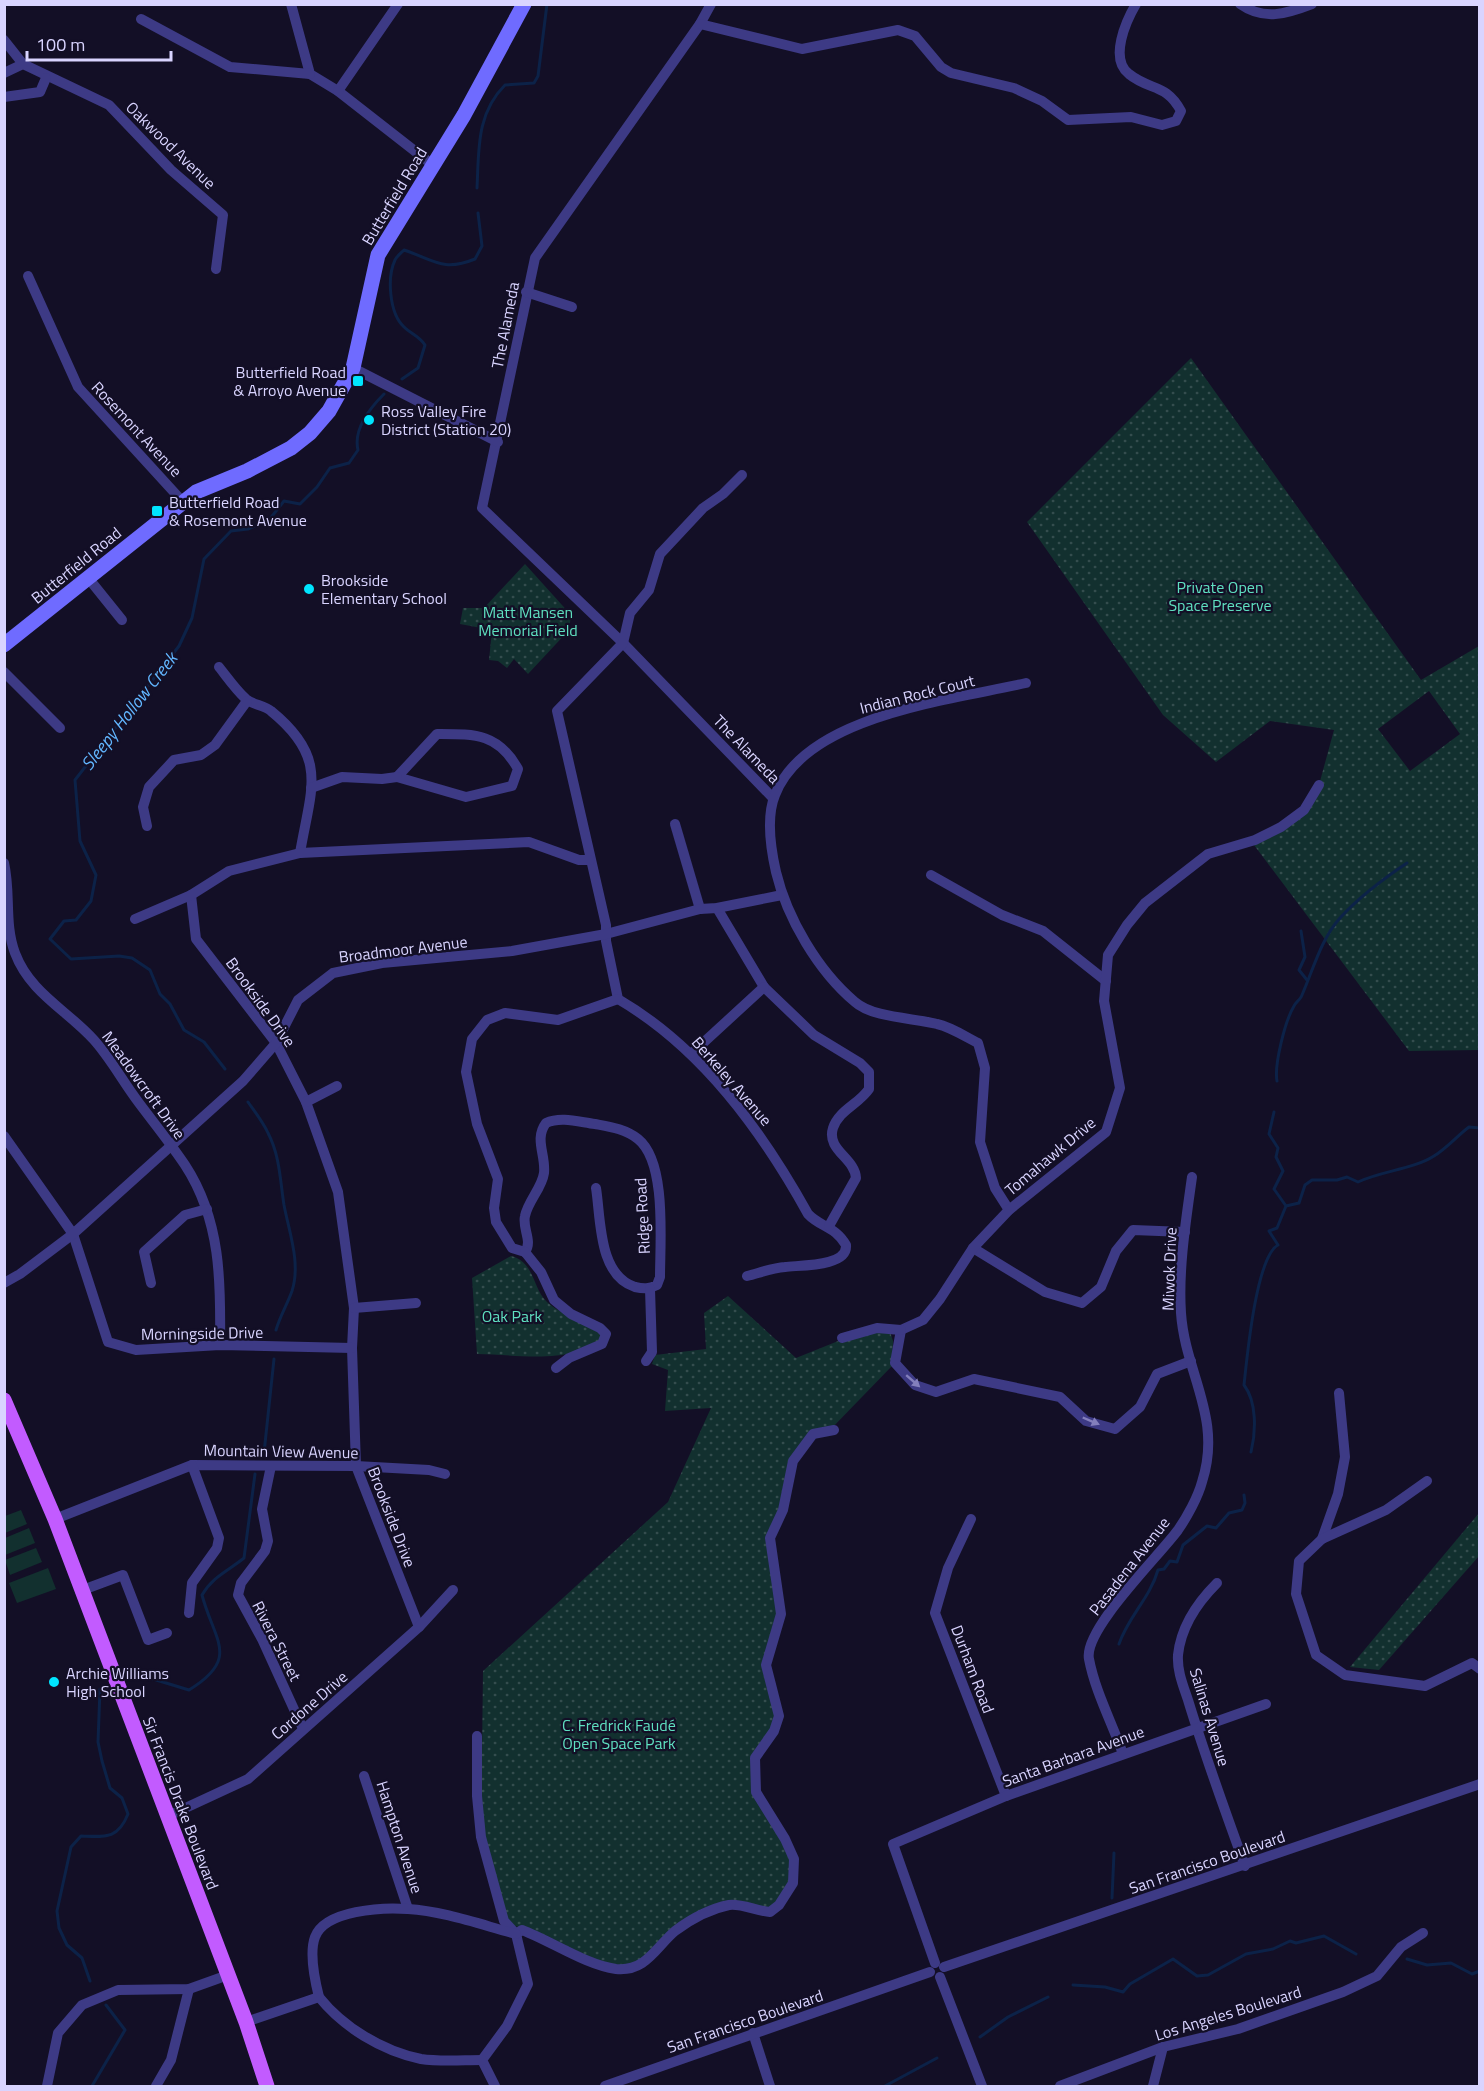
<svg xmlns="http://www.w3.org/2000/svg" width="1484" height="2091" font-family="'Titillium Web',sans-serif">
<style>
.grass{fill:url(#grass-dots);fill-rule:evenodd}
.pitch{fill:#12302f}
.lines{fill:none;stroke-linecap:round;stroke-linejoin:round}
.stream{stroke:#0c2248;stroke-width:3}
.street{stroke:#3d3a85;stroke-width:10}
.secondary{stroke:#6f6bff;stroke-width:15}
.primary{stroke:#c25bff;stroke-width:15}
.oneway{fill:#837fbc}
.poi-dot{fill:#00e5ff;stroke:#130f26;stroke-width:2}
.labels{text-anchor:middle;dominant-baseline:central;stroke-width:4.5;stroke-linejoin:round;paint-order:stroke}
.street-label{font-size:16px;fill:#d9d4ff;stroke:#130f26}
.poi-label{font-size:16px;fill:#d9d4ff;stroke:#130f26;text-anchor:start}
.park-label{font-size:16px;fill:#5fe0c0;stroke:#130f26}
.water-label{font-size:18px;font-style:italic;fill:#62b6ff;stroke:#130f26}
</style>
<defs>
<pattern id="grass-dots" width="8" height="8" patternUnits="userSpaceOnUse" patternTransform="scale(1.5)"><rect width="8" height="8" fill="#12302f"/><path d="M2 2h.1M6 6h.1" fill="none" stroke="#344d4e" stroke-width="1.8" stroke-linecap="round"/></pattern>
</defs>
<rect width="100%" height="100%" fill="#130f26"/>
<g class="grass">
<path d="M1191,358L1421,680L1479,646V1050L1409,1051L1251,841L1304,810L1319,785L1334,730L1270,721L1216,762L1163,715L1027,522ZM1429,691L1460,734L1410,771L1378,729Z"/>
<polygon points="525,564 571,615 569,630 528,674 514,659 507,668 498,661 489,660 492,630 460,624 463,608 484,608"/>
<path d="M511,1256C535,1262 532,1288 547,1302C560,1314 590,1325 606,1334C577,1367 516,1354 477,1354L472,1278Z"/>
<polygon points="728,1296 796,1358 863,1331 890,1332 893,1341 892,1366 828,1432 802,1446 773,1530 781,1601 768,1651 779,1716 755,1759 757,1792 794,1859 793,1883 770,1912 732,1904 691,1919 654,1955 616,1969 504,1921 481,1837 483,1671 668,1502 711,1408 665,1411 668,1370 652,1364 655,1355 706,1349 704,1313"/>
<polygon points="1479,1513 1479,1556 1379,1670 1350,1667"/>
</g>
<g class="pitch">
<polygon points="21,1510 27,1524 5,1533 5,1516"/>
<polygon points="29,1528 35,1543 5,1555 5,1538"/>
<polygon points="36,1548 42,1562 10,1575 5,1560"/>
<polygon points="48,1568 56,1589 17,1603 9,1583"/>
</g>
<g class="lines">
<g class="stream">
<path d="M477,188C479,150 476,114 505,85L534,83L538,76L547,4"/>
<path d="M402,379L418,368L425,345C419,336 411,334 404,327C389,313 387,277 395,260C397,256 401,253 404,250C434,260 443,272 475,259L482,246L478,213"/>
<polyline points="1301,931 1305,957 1299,970 1307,980"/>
<path d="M225,1069L204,1042L184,1030L170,1004L160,994L150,970L132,958L119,956L71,959L50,939L64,921L76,920L91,901L96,875L80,841L75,780L179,646L192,618L204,559L231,531L248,529L269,520L284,501L300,504L317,487L330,468L349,463L358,450C353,429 370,408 384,394"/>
<path d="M1277,1081C1274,1065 1285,1021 1294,1006C1296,1002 1301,999 1302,995C1313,970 1321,939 1340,918C1360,896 1383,879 1407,863"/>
<path d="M248,1102C255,1112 263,1122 268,1133C280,1156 280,1180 284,1205C289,1232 301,1263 292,1291C287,1305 280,1316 276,1330"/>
<polyline points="1274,1112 1269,1134 1278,1148 1276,1157 1283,1171 1274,1189 1286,1206"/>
<path d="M1251,1452C1256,1432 1257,1402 1244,1385C1247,1358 1256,1257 1278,1245L1269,1231L1277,1228L1286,1206L1299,1203L1305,1185L1312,1180H1337L1347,1177L1358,1182C1381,1171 1414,1169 1434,1156C1447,1148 1457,1136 1469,1127L1480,1128"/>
<polyline points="264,1453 274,1359"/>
<path d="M1119,1644C1128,1617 1150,1598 1158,1570L1164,1569L1170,1561L1177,1562L1183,1545L1207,1526L1216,1528L1229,1513L1242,1510L1245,1503L1244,1495"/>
<path d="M130,1672L189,1690C241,1658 214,1641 202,1595C212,1577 228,1571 244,1558L255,1474"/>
<polyline points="1112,1898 1114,1853"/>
<polyline points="1407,1959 1427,1965 1451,1963 1472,1974 1480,1971"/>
<path d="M90,1981L82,1958L67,1945L59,1928L57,1911L71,1847L81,1836C106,1837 118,1839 128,1814L122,1798L110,1788L102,1761L98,1742L100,1689"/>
<polyline points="1073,1985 1105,1987 1123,1992 1130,1984 1173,1959 1197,1976 1208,1975 1246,1954 1273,1949 1290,1941 1296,1943 1324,1936 1356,1954"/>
<polyline points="980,2037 1008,2017 1048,1997"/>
<polyline points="92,2086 125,2030 106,2005"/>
<polyline points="885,2086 937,2058"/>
</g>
<g class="street">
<polyline points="291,4 310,74 338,91 434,166"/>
<polyline points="711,4 700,24 535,258 482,508 623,643 773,798"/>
<path d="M1240,4C1264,21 1286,14 1312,4"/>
<polyline points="141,19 230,67 310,74"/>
<path d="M700,24L802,49L898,30L915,36L941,67L951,73L1014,88L1042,101L1068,120L1131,117L1162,125L1176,121L1181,111C1166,83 1150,91 1129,74C1109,59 1126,21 1136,4"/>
<polyline points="4,40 23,64"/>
<polyline points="4,73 23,64 109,105 171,170 223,215 216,269"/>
<polyline points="338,91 398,4"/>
<polyline points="4,97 40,92 46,78"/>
<polyline points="28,276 78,387 183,502"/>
<polyline points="526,292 572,307"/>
<polyline points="353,368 498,442"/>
<path d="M742,475L723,494L703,508L660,554L649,590L630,613L623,643L557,711L606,925V941L618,999C702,1048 762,1131 808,1214C820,1227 835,1226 846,1245C848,1267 799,1265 785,1267C772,1268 759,1273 747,1276"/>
<polyline points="89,579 122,620"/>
<path d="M219,667C227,677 236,690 246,699C253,705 264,705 271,711C329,758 311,788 300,853"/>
<polyline points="4,672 60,728"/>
<path d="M437,734C475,734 498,733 518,769L512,786L466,797L397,777Z"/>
<polyline points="311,788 342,777 382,779 397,777"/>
<polyline points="675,824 700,909"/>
<polyline points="147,826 143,807 149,787 174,760 201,755 215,745 247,701"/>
<path d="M4,863C11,893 4,924 15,953C30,993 67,1010 94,1040C111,1059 123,1082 139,1103C154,1123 171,1144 185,1165C221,1220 221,1282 220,1345"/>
<polyline points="931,875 1002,915 1043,931 1106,981"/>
<polyline points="191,895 196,939 276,1043 306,1102 338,1192 354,1308 352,1348 356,1466 419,1627"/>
<path d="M717,908L764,987L814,1035L860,1063L869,1072V1089C859,1104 839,1110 833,1128C826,1150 855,1158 856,1178L829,1226"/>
<polyline points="135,919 191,895 229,871 300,853 529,842 579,860 590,860"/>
<polyline points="691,1054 764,987"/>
<polyline points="306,1102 337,1086"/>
<polyline points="4,1136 73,1234 108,1342 136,1350 220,1345 352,1348"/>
<path d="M1009,1210L995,1188L980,1142L985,1068L978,1043C966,1037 951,1027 937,1024C915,1018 873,1018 855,1002C818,971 787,918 776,872C771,850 766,817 775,795C806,715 952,700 1026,683"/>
<polyline points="973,1248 1045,1292 1082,1303 1101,1287 1116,1251 1133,1230 1185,1232"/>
<path d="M525,1252C533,1241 522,1229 525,1216C528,1201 542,1188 544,1173C546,1155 534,1139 546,1123C561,1116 579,1122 595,1124C611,1127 625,1129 638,1139C667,1162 660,1242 660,1277L657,1285C649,1289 644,1289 635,1287C598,1275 601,1219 596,1188"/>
<polyline points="525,1252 512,1248 496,1222 494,1208 498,1179 477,1124 466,1072 472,1039 487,1020 505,1013 558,1020 618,999"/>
<polyline points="525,1252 541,1272 554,1300 571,1314 600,1328 606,1334 602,1344 569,1358 556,1368"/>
<polyline points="4,1283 20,1274 73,1234 243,1081 276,1043 298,1000 333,973 382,963 512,951 606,934 700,909 717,908 782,895"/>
<polyline points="151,1283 144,1252 185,1215 207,1209"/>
<polyline points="354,1308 416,1303"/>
<polyline points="901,1330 923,1320 940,1299 973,1248 1009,1210 1106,1132 1120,1088 1104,1001 1108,955 1127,925 1145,903 1208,854 1255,840 1281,827 1304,810 1319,785"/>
<polyline points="901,1330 895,1363 915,1385 936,1392 974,1379 1060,1397 1086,1421 1115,1429 1140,1407 1157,1374 1191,1361"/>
<polyline points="842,1338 877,1328 901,1330"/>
<polyline points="646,1361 652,1352 650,1289"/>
<polyline points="1339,1393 1345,1457 1338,1494 1322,1539 1299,1561 1296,1594 1316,1655 1345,1675 1425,1686 1472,1663 1480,1669"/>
<polyline points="271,1466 262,1509 268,1541 265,1551 241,1583 238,1595 262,1639 303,1729"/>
<polyline points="55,1519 192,1465 356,1466 429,1470 445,1474"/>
<polyline points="971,1519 948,1568 935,1613 1006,1796"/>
<polyline points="1322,1539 1386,1510 1427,1481"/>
<path d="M1217,1583C1197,1603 1181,1626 1178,1655C1177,1671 1183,1685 1188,1700C1205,1756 1225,1811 1245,1866"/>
<polyline points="80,1591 123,1575 148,1640 167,1633"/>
<polyline points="189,1613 192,1583 217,1548 219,1538 192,1465"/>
<polyline points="477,1736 477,1796 481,1837 504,1921 516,1934 528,1984 507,2026 482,2060 495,2086"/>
<path d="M1123,1754C1112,1723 1095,1691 1089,1659C1083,1630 1159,1556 1178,1530C1187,1517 1198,1497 1202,1482C1223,1418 1185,1373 1181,1313C1178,1270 1186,1220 1192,1177"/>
<polyline points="364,1776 408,1909"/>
<polyline points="166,1817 248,1779 419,1627 453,1590"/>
<path d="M516,1934L522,1930C551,1941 586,1965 616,1969C646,1972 656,1947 675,1931C691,1919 709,1909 729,1905C740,1903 757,1911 770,1912L779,1905L793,1883L794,1859L785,1839L756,1792L755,1758L774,1731L779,1716L766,1665L781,1614L770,1538L783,1510L793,1461L813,1434L834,1430"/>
<polyline points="935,1963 893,1844 1006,1796 1266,1704"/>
<polyline points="944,1967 1480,1784"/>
<polyline points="940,1977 982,2086"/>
<path d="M319,1997C343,2027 382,2051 421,2059C440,2062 463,2060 482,2060"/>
<path d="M246,2022L319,1997C315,1981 309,1953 315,1937C325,1910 383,1907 408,1909C443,1911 482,1925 516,1934"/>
<polyline points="753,2033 770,2086"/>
<polyline points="47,2086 58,2033 82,2005 118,1990 189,1989 228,1975"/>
<polyline points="156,2086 171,2060 189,1989"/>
<polyline points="605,2086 930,1972"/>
<polyline points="1060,2086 1163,2047 1238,2029 1343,1992 1377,1976 1401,1947 1423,1933"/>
<polyline points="1153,2086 1163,2047"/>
</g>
<polyline class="secondary" points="4,645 196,492 247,471 291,448 310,433 329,411 353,368 378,255 464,115 524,4"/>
<polyline class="primary" points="4,1400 55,1519 246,2022 267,2086"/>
</g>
<defs><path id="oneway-solid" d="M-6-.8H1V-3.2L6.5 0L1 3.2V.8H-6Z" transform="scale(1.5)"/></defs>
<g class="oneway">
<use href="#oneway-solid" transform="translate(913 1381) rotate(41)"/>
<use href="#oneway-solid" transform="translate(1091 1421) rotate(23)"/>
</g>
<g class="poi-dot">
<rect x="352" y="375" width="12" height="12" rx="3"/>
<circle cx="369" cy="420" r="6"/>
<rect x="151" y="505" width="12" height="12" rx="3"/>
<circle cx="309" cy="589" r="6"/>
<circle cx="54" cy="1682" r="6"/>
</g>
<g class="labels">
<g class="street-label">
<text transform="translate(171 145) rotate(44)">Oakwood Avenue</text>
<text transform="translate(394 196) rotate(-59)">Butterfield Road</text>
<text transform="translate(505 325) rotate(-79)">The Alameda</text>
<text transform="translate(137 429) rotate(47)">Rosemont Avenue</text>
<text transform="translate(76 565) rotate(-39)">Butterfield Road</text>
<text transform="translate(917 694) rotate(-14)">Indian Rock Court</text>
<text transform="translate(747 749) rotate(46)">The Alameda</text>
<text transform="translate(403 949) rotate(-7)">Broadmoor Avenue</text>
<text transform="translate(261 1002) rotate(54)">Brookside Drive</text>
<text transform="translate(732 1081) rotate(49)">Berkeley Avenue</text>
<text transform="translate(144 1085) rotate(54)">Meadowcroft Drive</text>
<text transform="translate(1050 1156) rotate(-40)">Tomahawk Drive</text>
<text transform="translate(642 1216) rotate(-93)">Ridge Road</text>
<text transform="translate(1169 1269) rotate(-88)">Miwok Drive</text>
<text transform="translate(202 1333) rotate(-1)">Morningside Drive</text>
<text transform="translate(281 1451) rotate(1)">Mountain View Avenue</text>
<text transform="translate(392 1517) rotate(69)">Brookside Drive</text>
<text transform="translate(1129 1566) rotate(-52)">Pasadena Avenue</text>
<text transform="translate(277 1641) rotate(63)">Rivera Street</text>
<text transform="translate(973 1669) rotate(69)">Durham Road</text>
<text transform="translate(309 1705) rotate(-41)">Cordone Drive</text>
<text transform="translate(1210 1717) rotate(73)">Salinas Avenue</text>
<text transform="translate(1073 1756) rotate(-20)">Santa Barbara Avenue</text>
<text transform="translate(181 1803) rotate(69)">Sir Francis Drake Boulevard</text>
<text transform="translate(400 1837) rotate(72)">Hampton Avenue</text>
<text transform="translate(1207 1862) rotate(-19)">San Francisco Boulevard</text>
<text transform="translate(1228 2013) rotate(-17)">Los Angeles Boulevard</text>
<text transform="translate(745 2021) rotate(-19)">San Francisco Boulevard</text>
</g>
<g class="poi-label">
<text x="346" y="372" text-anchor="end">Butterfield Road<tspan x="346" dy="18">&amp; Arroyo Avenue</tspan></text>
<text x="381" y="411">Ross Valley Fire<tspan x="381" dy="18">District (Station 20)</tspan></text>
<text x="169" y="502">Butterfield Road<tspan x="169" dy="18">&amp; Rosemont Avenue</tspan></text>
<text x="321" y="580">Brookside<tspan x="321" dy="18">Elementary School</tspan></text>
<text x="66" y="1673">Archie Williams<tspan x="66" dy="18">High School</tspan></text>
</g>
<g class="park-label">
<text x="1220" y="587">Private Open<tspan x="1220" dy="18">Space Preserve</tspan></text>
<text x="528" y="612">Matt Mansen<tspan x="528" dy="18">Memorial Field</tspan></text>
<text x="512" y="1316">Oak Park</text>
<text x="619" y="1725">C. Fredrick Faudé<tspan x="619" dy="18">Open Space Park</tspan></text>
</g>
<g class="water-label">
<text transform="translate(129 711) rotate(-52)">Sleepy Hollow Creek</text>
</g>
</g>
<rect width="1484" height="2091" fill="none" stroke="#d9d4ff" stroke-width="12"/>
<path d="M27 51v9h144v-9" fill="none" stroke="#d9d4ff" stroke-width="3"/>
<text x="36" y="51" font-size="18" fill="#d9d4ff" stroke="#130f26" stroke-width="4.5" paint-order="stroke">100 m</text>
</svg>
